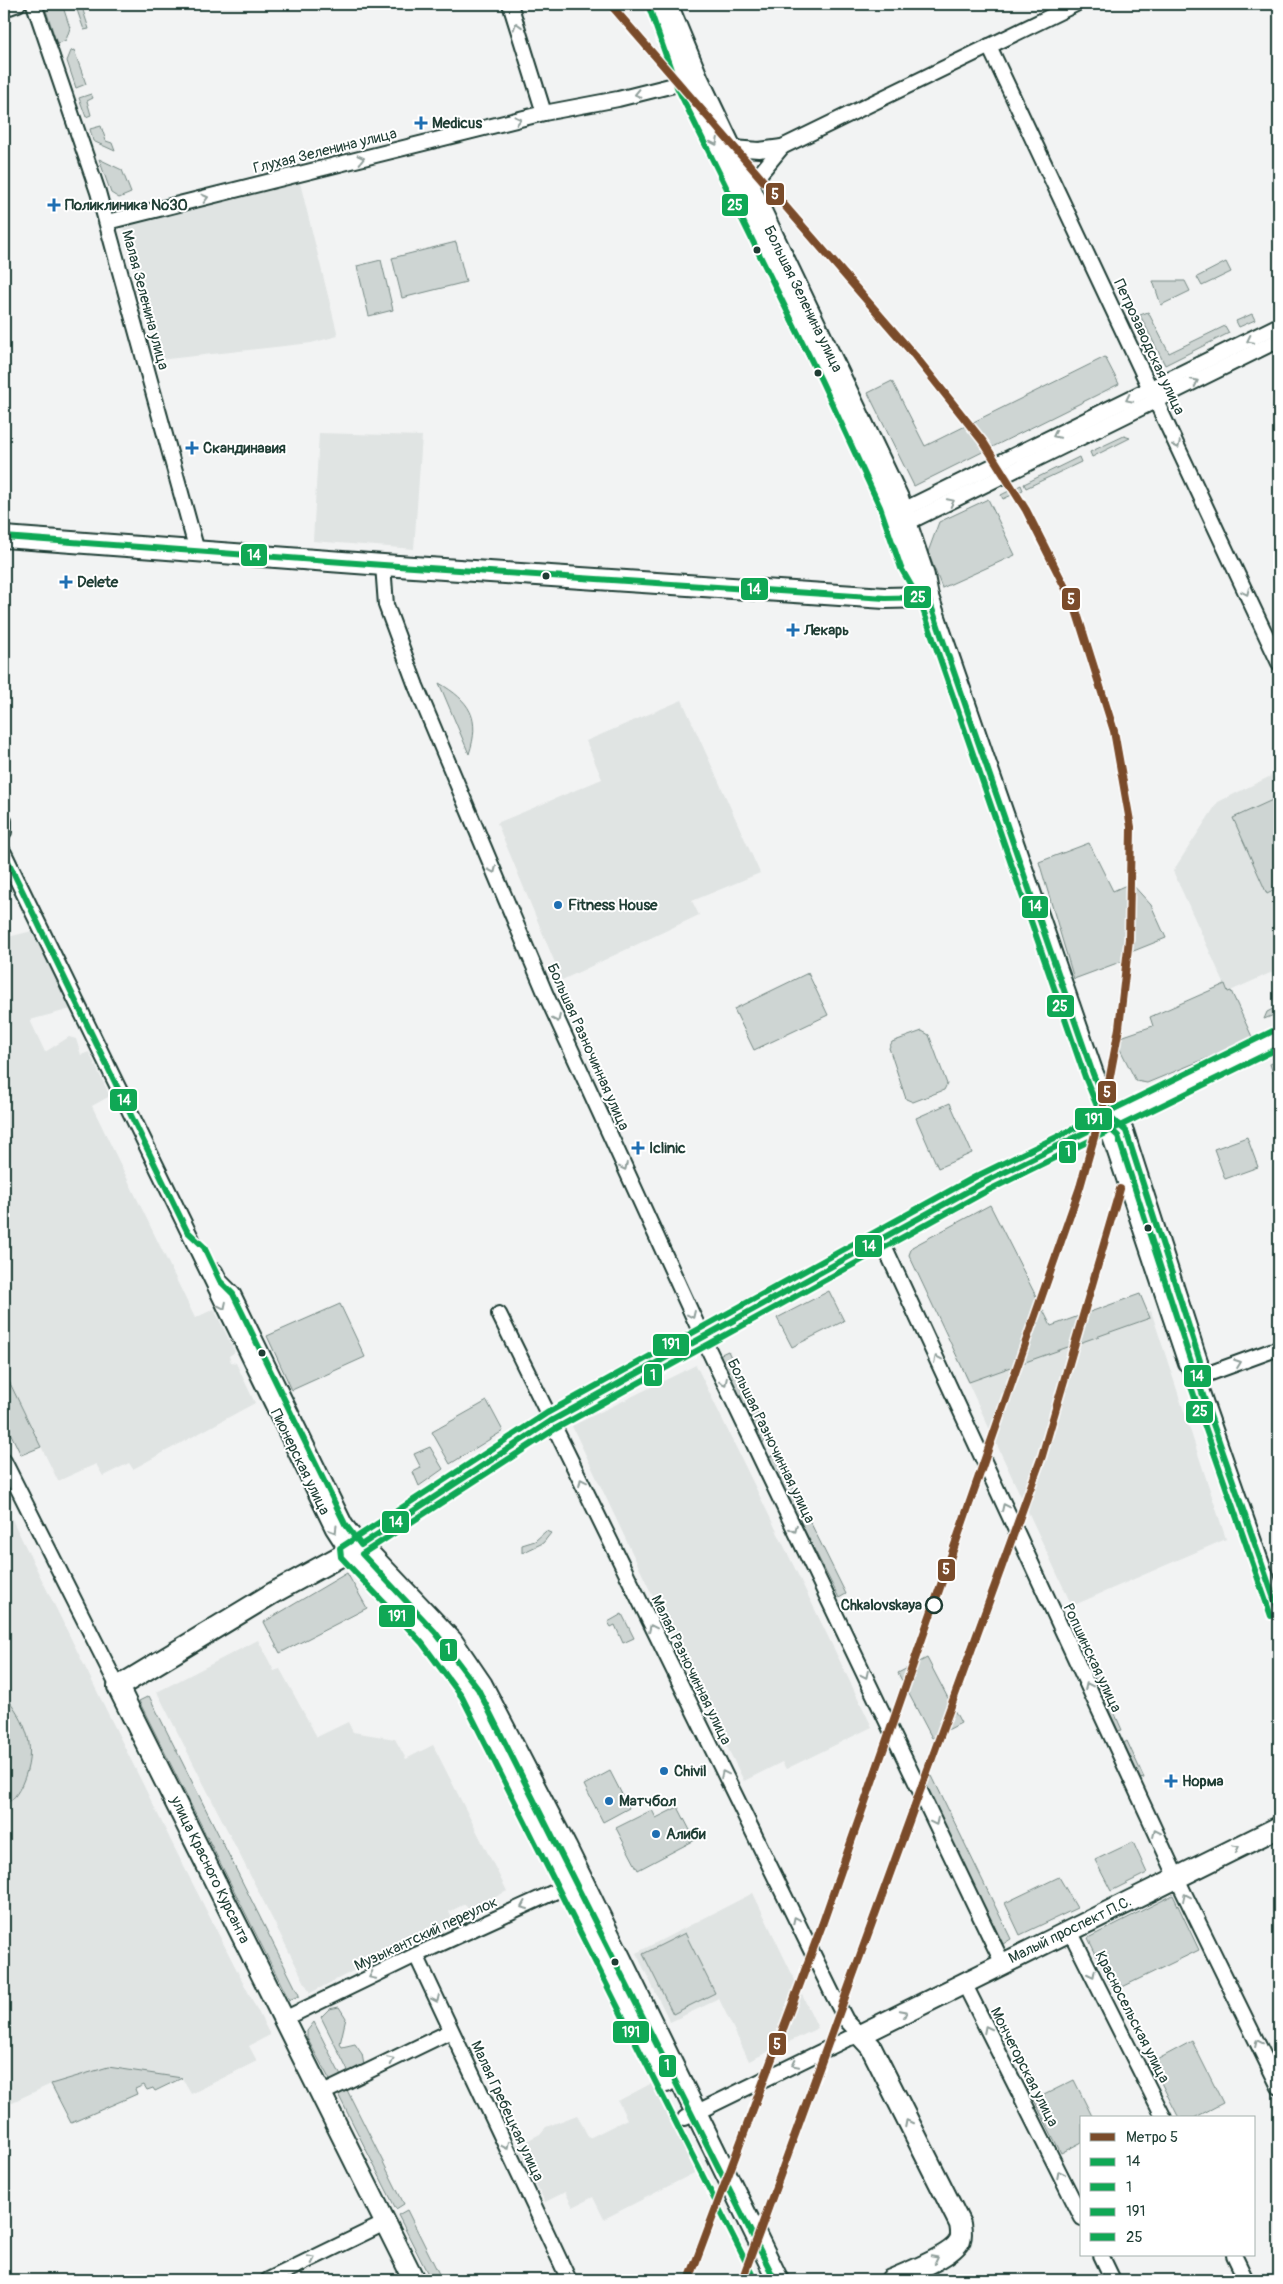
<svg xmlns="http://www.w3.org/2000/svg" width="1283" height="2284" font-family="Pangolin,sans-serif">
<style>
.built{fill:#e0e4e3}
.green{fill:#ced5d3;stroke:#768984}
.lines{fill:none;stroke-linecap:round;stroke-linejoin:round}
.street-casing{stroke:#1f3d34;stroke-width:18}
.secondary-casing{stroke:#1f3d34;stroke-width:24}
.street{stroke:#fff;stroke-width:14}
.secondary{stroke:#fff;stroke-width:20}
.bus-1-casing{stroke:#fff;stroke-width:10}
.bus-2-casing{stroke:#fff;stroke-width:10}
.bus-3-casing{stroke:#fff;stroke-width:10}
.bus-4-casing{stroke:#fff;stroke-width:10}
.bus-1{stroke:#10a855;stroke-width:6}
.bus-2{stroke:#10a855;stroke-width:6}
.bus-3{stroke:#10a855;stroke-width:6}
.bus-4{stroke:#10a855;stroke-width:6}
.metro-1-casing{stroke:#fff;stroke-width:11}
.metro-1{stroke:#7a4b2a;stroke-width:8}
.oneway{stroke:#8f9e9a}
.poi-dot{fill:#1f6fb2;stroke:#fff;stroke-width:2}
.bus-dot{fill:#1f3d34;stroke:#fff;stroke-width:2}
.stop-dot{fill:#fff;stroke:#1f3d34;stroke-width:2.5}
.labels{text-anchor:middle;dominant-baseline:central;stroke-width:4;stroke-linejoin:round;paint-order:stroke}
.poi-label{font-size:15px;font-weight:bold;fill:#1f3d34;stroke:#fff;text-anchor:start}
.street-label{font-size:15px;fill:#1f3d34;stroke:#fff}
.stop-label{font-size:15px;font-weight:bold;fill:#1f3d34;stroke:#fff;text-anchor:end}
.line-badge{stroke:#fff;stroke-width:2}
.badge-label{font-size:14px;text-anchor:middle;font-weight:bold;fill:#fff}
</style>
<rect width="100%" height="100%" fill="#f2f3f3"/>
<filter id="ink" filterUnits="userSpaceOnUse"><feTurbulence type="fractalNoise" baseFrequency=".02" numOctaves="2"/><feDisplacementMap in="SourceGraphic" scale="10" xChannelSelector="R" yChannelSelector="G"/><feConvolveMatrix kernelMatrix="1 2 1 2 8 2 1 2 1" color-interpolation-filters="sRGB"/></filter>
<g filter="url(#ink)">
<g class="built">
<polygon points="300,183 338,336 311,343 159,360 123,227"/>
<polygon points="319,433 422,436 414,549 313,541"/>
<polygon points="682,700 760,873 692,901 699,915 562,980 497,823 602,779 586,741"/>
<polygon points="1279,772 1279,969 1228,992 1173,871 1218,802"/>
<polygon points="32,931 71,1009 30,1020 45,1052 69,1037 76,1039 81,1055 89,1052 110,1096 92,1106 195,1318 214,1309 235,1352 229,1356 231,1362 236,1363 255,1403 133,1469 129,1463 103,1476 96,1464 58,1481 4,1371 4,938"/>
<polygon points="1151,1311 1226,1539 1072,1606 964,1374"/>
<polygon points="696,1365 872,1727 786,1769 782,1762 744,1781 664,1620 572,1426"/>
<polygon points="4,1503 175,1849 270,2035 249,2046 257,2061 191,2094 182,2078 155,2091 153,2088 147,2090 144,2085 135,2089 137,2094 71,2123 51,2084 4,2106"/>
<polygon points="258,1640 274,1671 280,1669 317,1737 348,1722 353,1732 395,1739 406,1759 433,1745 507,1891 469,1911 465,1904 449,1912 453,1920 310,1993 157,1692"/>
<polygon points="753,1893 818,2028 749,2061 719,1999 670,2022 636,1953"/>
<polygon points="654,2082 698,2171 604,2219 593,2197 573,2207 565,2192 545,2202 517,2146 540,2134 546,2127 577,2115 589,2138 627,2119 618,2101"/>
</g>
<g class="green">
<polygon points="44,4 62,4 70,28 66,40 57,44"/>
<polygon points="75,4 81,4 89,29 84,30"/>
<polygon points="74,50 86,84 76,88 67,61 71,51"/>
<polygon points="91,94 93,98 87,101 91,115 86,117 79,98"/>
<polygon points="101,126 106,141 112,143 115,151 93,141 90,129"/>
<polygon points="99,159 122,170 131,193 119,198 111,193"/>
<polygon points="456,242 466,282 402,298 392,258"/>
<polygon points="381,260 393,310 369,316 357,266"/>
<polygon points="1226,262 1231,272 1202,286 1197,277"/>
<polygon points="1153,281 1185,281 1190,291 1161,305"/>
<polygon points="1148,312 1169,353 1225,326 1229,333 1165,365 1140,315"/>
<polygon points="1252,314 1255,320 1239,327 1236,321"/>
<polygon points="1105,357 1119,384 914,486 868,393 892,381 925,446"/>
<polygon points="1124,436 1130,438 1092,457 1090,452"/>
<polygon points="1079,457 1081,462 1026,488 1024,484"/>
<polygon points="1021,485 1023,490 1003,499 1001,495"/>
<polygon points="988,499 1015,555 942,588 928,552 939,522"/>
<path d="M439,683C470,701 481,718 469,754Z"/>
<polygon points="1279,797 1279,888 1267,894 1233,818"/>
<polygon points="1089,843 1113,891 1131,883 1151,905 1166,938 1126,954 1128,959 1074,979 1039,862"/>
<polygon points="808,973 828,1015 754,1050 734,1009"/>
<polygon points="1225,984 1228,992 1231,991 1253,1039 1147,1083 1136,1081 1115,1039 1153,1026 1150,1017"/>
<polygon points="1279,1006 1279,1013 1264,1019 1267,1012"/>
<polygon points="922,1031 929,1035 947,1084 944,1090 913,1102 906,1099 889,1048 892,1042"/>
<polygon points="1279,1060 1279,1092 1270,1064"/>
<polygon points="950,1103 972,1153 938,1168 916,1118"/>
<polygon points="1247,1137 1258,1167 1225,1179 1214,1149"/>
<polygon points="990,1205 1051,1326 1140,1294 1150,1318 969,1382 909,1255 912,1247"/>
<polygon points="829,1291 844,1321 792,1347 777,1318"/>
<polygon points="340,1304 365,1357 292,1390 267,1336"/>
<polygon points="728,1351 770,1439 762,1443 719,1355"/>
<polygon points="4,1371 41,1447 21,1455 4,1420"/>
<polygon points="487,1401 503,1431 450,1464 432,1432"/>
<polygon points="430,1447 443,1469 419,1486 413,1472 421,1468 414,1454"/>
<polygon points="776,1453 846,1594 839,1598 768,1458"/>
<polygon points="546,1531 551,1533 543,1543 522,1553 522,1545 535,1541"/>
<polygon points="347,1573 367,1608 280,1653 264,1622"/>
<polygon points="622,1614 634,1638 623,1643 615,1625 611,1627 608,1622"/>
<polygon points="927,1658 961,1723 932,1738 898,1673"/>
<polygon points="1092,1662 1122,1730 1118,1731 1088,1664"/>
<path d="M4,1694C27,1723 38,1748 22,1784C18,1793 13,1801 4,1804Z"/>
<polygon points="149,1696 299,1995 299,1996 289,2000 139,1701"/>
<polygon points="1127,1741 1144,1778 1140,1779 1124,1743"/>
<polygon points="610,1771 629,1808 603,1822 584,1785"/>
<polygon points="932,1776 1011,1939 1003,1944 922,1782"/>
<polygon points="678,1807 695,1840 638,1870 616,1828 652,1810 656,1818"/>
<polygon points="1133,1842 1147,1873 1111,1891 1095,1860"/>
<polygon points="1059,1877 1077,1908 1020,1935 1005,1903"/>
<polygon points="1173,1895 1199,1950 1114,1991 1088,1938"/>
<polygon points="685,1933 715,1993 673,2014 643,1954"/>
<polygon points="339,2007 346,2018 340,2044 342,2047 355,2044 362,2054 364,2065 356,2071 348,2071 321,2017 329,2009"/>
<polygon points="314,2022 341,2076 331,2082 307,2038 307,2031"/>
<polygon points="1192,2041 1223,2103 1194,2118 1179,2118 1151,2063"/>
<polygon points="108,2067 182,2078 155,2091 153,2088 147,2090 144,2085 135,2089 137,2094 71,2123 51,2084"/>
<polygon points="1074,2080 1093,2118 1082,2118 1082,2142 1061,2153 1034,2100"/>
<polygon points="347,2090 404,2204 396,2209 338,2094"/>
<polygon points="407,2210 442,2280 431,2280 398,2215"/>
</g>
<g class="lines">
<defs>
<g id="street">
<polyline points="34,4 98,192 197,551"/>
<polyline points="510,4 544,113"/>
<polyline points="657,4 685,83 829,376 888,504 909,564 919,583"/>
<polyline points="4,9 18,4"/>
<polyline points="989,46 1279,663"/>
<polyline points="732,148 759,150 782,147 1076,4"/>
<polyline points="749,187 782,147"/>
<polyline points="107,222 544,113 618,99 694,80"/>
<polyline points="903,510 1279,325"/>
<polyline points="907,523 1279,340"/>
<polyline points="383,565 386,605 416,686 546,995 703,1338 1003,1964"/>
<polyline points="4,821 4,832"/>
<polyline points="4,853 333,1529 348,1552"/>
<polyline points="1112,1119 1110,1137 1186,1364 1197,1378 1279,1613"/>
<polyline points="1112,1119 1126,1131 1200,1361 1197,1378"/>
<polyline points="881,1239 1183,1891 1279,2087"/>
<polyline points="215,1271 220,1281 233,1294 345,1524 361,1545"/>
<polyline points="499,1314 833,1995 846,2020 860,2035 847,2039 685,2118"/>
<polyline points="1197,1378 1279,1348"/>
<polyline points="4,1461 118,1687"/>
<polyline points="1070,1931 1164,2118"/>
<polyline points="416,1955 569,2280"/>
<polyline points="964,1983 1082,2218"/>
<polyline points="284,2019 416,1955 574,1883"/>
<polyline points="321,2094 451,2031"/>
<polyline points="1101,2255 1113,2280"/>
<polyline points="1234,2255 1246,2280"/>
<polyline points="268,2280 385,2223"/>
</g>
<g id="secondary">
<polyline points="667,4 698,79 898,498 924,576 928,597 1093,1074 1112,1119"/>
<polyline points="4,537 383,565 885,598 928,597"/>
<polyline points="361,1545 452,1641 482,1685 566,1847 778,2280"/>
<path d="M353,1557C393,1601 439,1642 470,1693L666,2082"/>
<polyline points="414,2280 118,1687 273,1593 361,1545 551,1421 979,1185 1279,1038"/>
<path d="M891,2280C907,2273 953,2256 960,2240C962,2235 961,2230 960,2224L871,2047L860,2035L1279,1827"/>
</g>
</defs>
<use href="#street" class="street-casing"/>
<use href="#secondary" class="secondary-casing"/>
<use href="#street" class="street"/>
<use href="#secondary" class="secondary"/>
<defs>
<g id="bus-1">
<polyline points="4,537 383,565 885,598 928,597 1093,1074 1112,1119 1126,1131 1200,1361 1197,1378 1279,1613"/>
<polyline points="4,853 187,1231 204,1247 220,1281 233,1294 345,1524 361,1545 551,1421 979,1185 1112,1119"/>
</g>
<polyline id="bus-2" points="773,2276 478,1689 435,1632 362,1554 555,1429 983,1193 1279,1048"/>
<polyline id="bus-3" points="755,2280 462,1697 422,1643 341,1557 340,1548 547,1413 975,1177 1275,1030"/>
<polyline id="bus-4" points="649,7 677,87 821,380 880,507 901,568 920,601 1085,1077 1104,1123 1118,1136 1191,1362 1189,1381 1271,1616"/>
</defs>
<use href="#bus-1" class="bus-1-casing"/>
<use href="#bus-2" class="bus-2-casing"/>
<use href="#bus-3" class="bus-3-casing"/>
<use href="#bus-4" class="bus-4-casing"/>
<use href="#bus-1" class="bus-1"/>
<use href="#bus-2" class="bus-2"/>
<use href="#bus-3" class="bus-3"/>
<use href="#bus-4" class="bus-4"/>
<defs>
<g id="metro-1">
<polyline points="610,4 915,356 984,443 1026,510 1075,607 1114,731 1131,827 1129,939 1119,1028 1107,1092 1080,1187 822,1925 689,2280"/>
<polyline points="742,2280 1042,1456 1120,1189"/>
</g>
</defs>
<use href="#metro-1" class="metro-1-casing"/>
<use href="#metro-1" class="metro-1"/>
</g>
<defs><path id="oneway-chevron" d="M-2-3.5L2.5 0L-2 3.5" fill="none" stroke-width="1.6" stroke-linecap="round" stroke-linejoin="round" transform="scale(1.25)"/></defs>
<g class="oneway">
<use href="#oneway-chevron" transform="translate(517 26) rotate(-107)"/>
<use href="#oneway-chevron" transform="translate(638 94) rotate(167)"/>
<use href="#oneway-chevron" transform="translate(518 120) rotate(-14)"/>
<use href="#oneway-chevron" transform="translate(715 142) rotate(64)"/>
<use href="#oneway-chevron" transform="translate(361 159) rotate(-14)"/>
<use href="#oneway-chevron" transform="translate(205 198) rotate(-14)"/>
<use href="#oneway-chevron" transform="translate(1250 340) rotate(154)"/>
<use href="#oneway-chevron" transform="translate(1195 382) rotate(-26)"/>
<use href="#oneway-chevron" transform="translate(1129 399) rotate(154)"/>
<use href="#oneway-chevron" transform="translate(1056 435) rotate(154)"/>
<use href="#oneway-chevron" transform="translate(1177 445) rotate(65)"/>
<use href="#oneway-chevron" transform="translate(951 502) rotate(-26)"/>
<use href="#oneway-chevron" transform="translate(1246 592) rotate(65)"/>
<use href="#oneway-chevron" transform="translate(493 870) rotate(67)"/>
<use href="#oneway-chevron" transform="translate(557 1019) rotate(65)"/>
<use href="#oneway-chevron" transform="translate(624 1167) rotate(65)"/>
<use href="#oneway-chevron" transform="translate(223 1306) rotate(64)"/>
<use href="#oneway-chevron" transform="translate(692 1315) rotate(65)"/>
<use href="#oneway-chevron" transform="translate(937 1359) rotate(-115)"/>
<use href="#oneway-chevron" transform="translate(1238 1363) rotate(-20)"/>
<use href="#oneway-chevron" transform="translate(724 1382) rotate(64)"/>
<use href="#oneway-chevron" transform="translate(582 1482) rotate(-116)"/>
<use href="#oneway-chevron" transform="translate(1005 1507) rotate(-115)"/>
<use href="#oneway-chevron" transform="translate(794 1529) rotate(64)"/>
<use href="#oneway-chevron" transform="translate(334 1530) rotate(59)"/>
<use href="#oneway-chevron" transform="translate(652 1628) rotate(-116)"/>
<use href="#oneway-chevron" transform="translate(865 1675) rotate(64)"/>
<use href="#oneway-chevron" transform="translate(1088 1686) rotate(-115)"/>
<use href="#oneway-chevron" transform="translate(724 1774) rotate(-116)"/>
<use href="#oneway-chevron" transform="translate(935 1822) rotate(64)"/>
<use href="#oneway-chevron" transform="translate(1156 1833) rotate(-115)"/>
<use href="#oneway-chevron" transform="translate(1236 1848) rotate(-26)"/>
<use href="#oneway-chevron" transform="translate(1186 1897) rotate(-116)"/>
<use href="#oneway-chevron" transform="translate(524 1906) rotate(156)"/>
<use href="#oneway-chevron" transform="translate(796 1920) rotate(-116)"/>
<use href="#oneway-chevron" transform="translate(1092 1974) rotate(63)"/>
<use href="#oneway-chevron" transform="translate(372 1976) rotate(154)"/>
<use href="#oneway-chevron" transform="translate(436 1999) rotate(65)"/>
<use href="#oneway-chevron" transform="translate(904 2013) rotate(-27)"/>
<use href="#oneway-chevron" transform="translate(987 2029) rotate(-117)"/>
<use href="#oneway-chevron" transform="translate(1258 2043) rotate(-116)"/>
<use href="#oneway-chevron" transform="translate(391 2060) rotate(-26)"/>
<use href="#oneway-chevron" transform="translate(795 2064) rotate(154)"/>
<use href="#oneway-chevron" transform="translate(908 2123) rotate(-117)"/>
<use href="#oneway-chevron" transform="translate(506 2146) rotate(65)"/>
<use href="#oneway-chevron" transform="translate(1060 2174) rotate(-117)"/>
<use href="#oneway-chevron" transform="translate(312 2259) rotate(-26)"/>
<use href="#oneway-chevron" transform="translate(935 2259) rotate(-27)"/>
</g>
</g>
<g class="poi-dot">
<path d="M418.5 115.5h5v5h5v5h-5v5h-5v-5h-5v-5h5z"/>
<path d="M51.5 197.5h5v5h5v5h-5v5h-5v-5h-5v-5h5z"/>
<path d="M189.5 440.5h5v5h5v5h-5v5h-5v-5h-5v-5h5z"/>
<path d="M63.5 574.5h5v5h5v5h-5v5h-5v-5h-5v-5h5z"/>
<path d="M790.5 622.5h5v5h5v5h-5v5h-5v-5h-5v-5h5z"/>
<circle cx="558" cy="905" r="5"/>
<path d="M635.5 1140.5h5v5h5v5h-5v5h-5v-5h-5v-5h5z"/>
<circle cx="664" cy="1771" r="5"/>
<path d="M1168.5 1773.5h5v5h5v5h-5v5h-5v-5h-5v-5h5z"/>
<circle cx="609" cy="1801" r="5"/>
<circle cx="656" cy="1834" r="5"/>
</g>
<g class="bus-dot">
<circle cx="757" cy="250" r="4.5"/>
<circle cx="818" cy="373" r="4.5"/>
<circle cx="546" cy="576" r="4.5"/>
<circle cx="1148" cy="1228" r="4.5"/>
<circle cx="262" cy="1353" r="4.5"/>
<circle cx="615" cy="1962" r="4.5"/>
</g>
<circle class="stop-dot" cx="934" cy="1605" r="8"/>
<g class="labels">
<g class="poi-label">
<text x="432" y="123">Medicus</text>
<text x="65" y="205">Поликлиника №30</text>
<text x="203" y="448">Скандинавия</text>
<text x="77" y="582">Delete</text>
<text x="804" y="630">Лекарь</text>
<text x="568" y="905">Fitness House</text>
<text x="649" y="1148">Iclinic</text>
<text x="674" y="1771">Chivil</text>
<text x="1182" y="1781">Норма</text>
<text x="619" y="1801">Матчбол</text>
<text x="666" y="1834">Алиби</text>
</g>
<g class="street-label">
<text transform="translate(325 151) rotate(-14)">Глухая Зеленина улица</text>
<text transform="translate(803 299) rotate(64)">Большая Зеленина улица</text>
<text transform="translate(145 300) rotate(75)">Малая Зеленина улица</text>
<text transform="translate(1149 347) rotate(65)">Петрозаводская улица</text>
<text transform="translate(588 1047) rotate(66)">Большая Разночинная улица</text>
<text transform="translate(771 1441) rotate(64)">Большая Разночинная улица</text>
<text transform="translate(300 1462) rotate(64)">Пионерская улица</text>
<text transform="translate(1092 1658) rotate(65)">Ропшинская улица</text>
<text transform="translate(691 1670) rotate(64)">Малая Разночинная улица</text>
<text transform="translate(210 1870) rotate(64)">улица Красного Курсанта</text>
<text transform="translate(1070 1930) rotate(-26)">Малый проспект П.С.</text>
<text transform="translate(426 1934) rotate(-25)">Музыкантский переулок</text>
<text transform="translate(1132 2017) rotate(63)">Красносельская улица</text>
<text transform="translate(1024 2067) rotate(63)">Мончегорская улица</text>
<text transform="translate(507 2111) rotate(65)">Малая Гребецкая улица</text>
</g>
<g class="stop-label">
<text x="922" y="1605">Chkalovskaya</text>
</g>
</g>
<g class="line-badge">
<rect x="765" y="182" width="20" height="24" rx="5" fill="#7a4b2a"/>
<rect x="721" y="193" width="28" height="24" rx="5" fill="#10a855"/>
<rect x="240" y="543" width="28" height="24" rx="5" fill="#10a855"/>
<rect x="740" y="577" width="29" height="24" rx="5" fill="#10a855"/>
<rect x="903" y="585" width="29" height="24" rx="5" fill="#10a855"/>
<rect x="1061" y="587" width="20" height="24" rx="5" fill="#7a4b2a"/>
<rect x="1021" y="895" width="28" height="24" rx="5" fill="#10a855"/>
<rect x="1046" y="994" width="29" height="24" rx="5" fill="#10a855"/>
<rect x="1097" y="1080" width="20" height="24" rx="5" fill="#7a4b2a"/>
<rect x="109" y="1088" width="29" height="24" rx="5" fill="#10a855"/>
<rect x="1074" y="1107" width="39" height="24" rx="5" fill="#10a855"/>
<rect x="1058" y="1140" width="19" height="24" rx="5" fill="#10a855"/>
<rect x="854" y="1234" width="29" height="24" rx="5" fill="#10a855"/>
<rect x="652" y="1333" width="38" height="24" rx="5" fill="#10a855"/>
<rect x="643" y="1363" width="20" height="24" rx="5" fill="#10a855"/>
<rect x="1183" y="1364" width="29" height="24" rx="5" fill="#10a855"/>
<rect x="1185" y="1400" width="29" height="24" rx="5" fill="#10a855"/>
<rect x="381" y="1510" width="29" height="24" rx="5" fill="#10a855"/>
<rect x="937" y="1558" width="19" height="24" rx="5" fill="#7a4b2a"/>
<rect x="378" y="1604" width="38" height="24" rx="5" fill="#10a855"/>
<rect x="439" y="1638" width="19" height="24" rx="5" fill="#10a855"/>
<rect x="612" y="2020" width="38" height="24" rx="5" fill="#10a855"/>
<rect x="768" y="2032" width="19" height="24" rx="5" fill="#7a4b2a"/>
<rect x="658" y="2054" width="19" height="24" rx="5" fill="#10a855"/>
</g>
<g class="badge-label">
<text x="775" y="199">5</text>
<text x="735" y="210">25</text>
<text x="254" y="560">14</text>
<text x="754" y="594">14</text>
<text x="918" y="602">25</text>
<text x="1071" y="604">5</text>
<text x="1035" y="911">14</text>
<text x="1060" y="1011">25</text>
<text x="1107" y="1097">5</text>
<text x="124" y="1105">14</text>
<text x="1094" y="1124">191</text>
<text x="1068" y="1156">1</text>
<text x="869" y="1251">14</text>
<text x="671" y="1349">191</text>
<text x="653" y="1380">1</text>
<text x="1197" y="1381">14</text>
<text x="1200" y="1416">25</text>
<text x="396" y="1527">14</text>
<text x="946" y="1574">5</text>
<text x="397" y="1621">191</text>
<text x="448" y="1654">1</text>
<text x="631" y="2037">191</text>
<text x="777" y="2049">5</text>
<text x="667" y="2070">1</text>
</g>
<rect width="1283" height="2284" fill="none" stroke="#fff" stroke-width="20"/>
<rect x="10" y="10" width="1263" height="2264" fill="none" stroke="#1f3d34" stroke-width="2" filter="url(#ink)"/>
<rect x="1080" y="2116" width="175" height="140" fill="#ffffff" stroke="#a5b1ae"/>
<rect x="1090" y="2133" width="25" height="8" fill="#7a4b2a" stroke="#a5b1ae"/>
<text x="1126" y="2142" font-size="15" fill="#1f3d34">Метро 5</text>
<rect x="1090" y="2158" width="25" height="8" fill="#10a855" stroke="#a5b1ae"/>
<text x="1126" y="2166" font-size="15" fill="#1f3d34">14</text>
<rect x="1090" y="2183" width="25" height="8" fill="#10a855" stroke="#a5b1ae"/>
<text x="1126" y="2192" font-size="15" fill="#1f3d34">1</text>
<rect x="1090" y="2208" width="25" height="8" fill="#10a855" stroke="#a5b1ae"/>
<text x="1126" y="2216" font-size="15" fill="#1f3d34">191</text>
<rect x="1090" y="2233" width="25" height="8" fill="#10a855" stroke="#a5b1ae"/>
<text x="1126" y="2242" font-size="15" fill="#1f3d34">25</text>
</svg>
